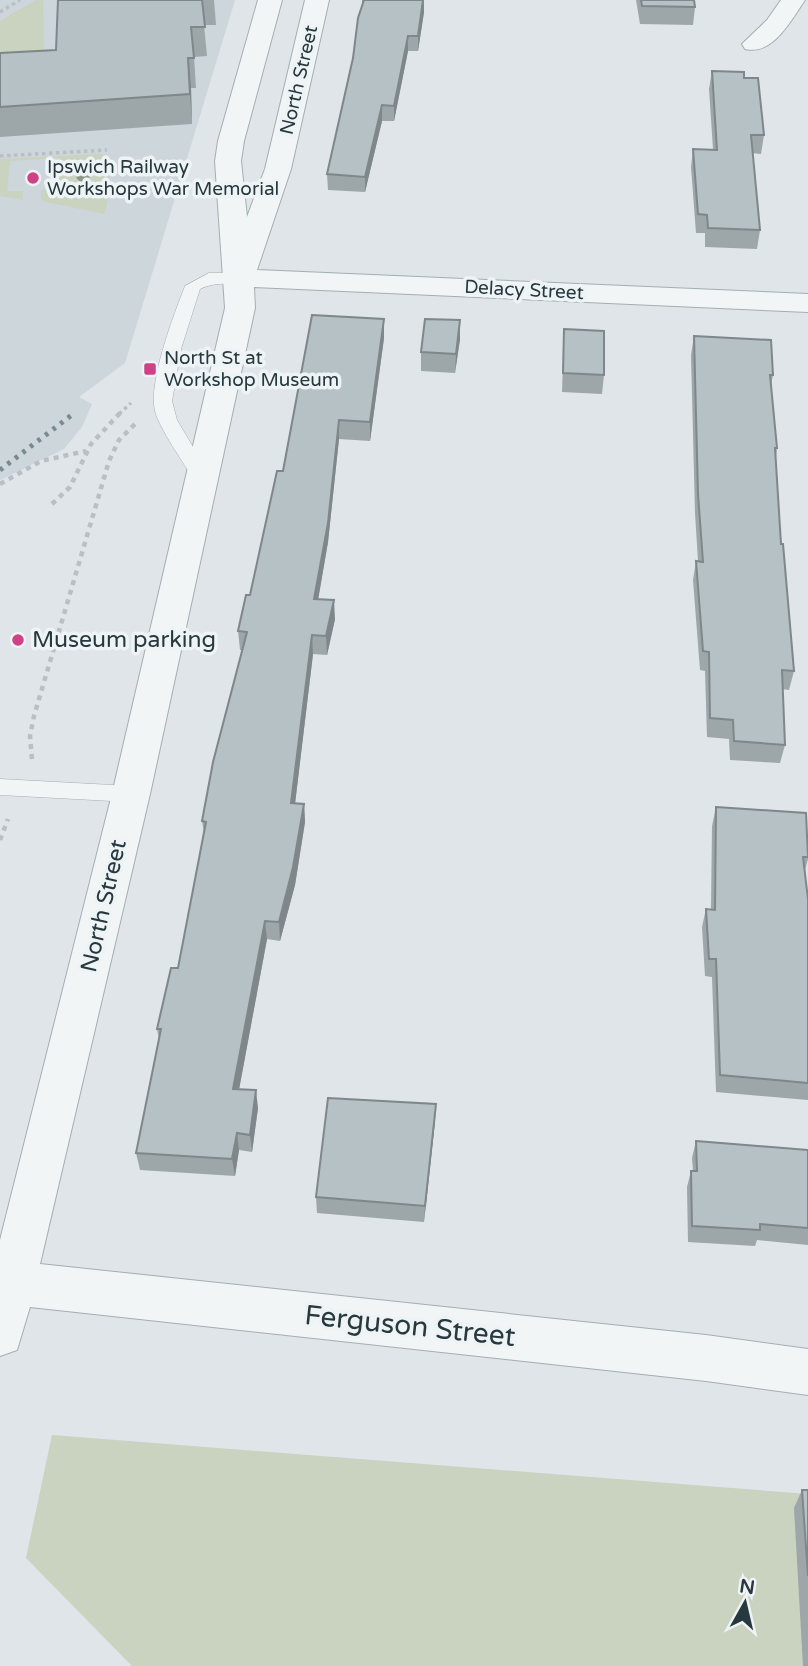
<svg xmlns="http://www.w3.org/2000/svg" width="808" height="1666" font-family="'Varela Round',sans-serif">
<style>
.built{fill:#cdd6da}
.green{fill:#cad2c0}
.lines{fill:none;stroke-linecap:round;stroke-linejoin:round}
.lane-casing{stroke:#a4aeb2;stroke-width:1}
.street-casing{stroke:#a4aeb2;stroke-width:2}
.path-far1{stroke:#b8c0c3;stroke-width:3.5;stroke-dasharray:3.5 3.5;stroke-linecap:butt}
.path{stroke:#b8c0c3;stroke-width:4.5;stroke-dasharray:5 5;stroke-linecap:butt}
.lane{fill:#f1f5f6;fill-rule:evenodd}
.street{fill:#f1f5f6;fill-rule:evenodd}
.rail{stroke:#788a92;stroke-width:5;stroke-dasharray:3.5 6;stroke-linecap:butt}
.tree{fill:#8c9986}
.wall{fill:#9da6a9}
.shaded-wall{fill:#7f878a}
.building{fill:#b6c1c5;stroke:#7f878a;stroke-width:2}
.poi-dot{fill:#cf4286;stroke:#eef4f6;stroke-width:2.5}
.labels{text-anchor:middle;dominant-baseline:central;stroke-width:7;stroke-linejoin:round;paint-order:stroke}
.far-street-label{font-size:19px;fill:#27383f;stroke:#eef4f6}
.far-poi-label{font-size:19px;fill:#27383f;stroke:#eef4f6;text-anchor:start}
.poi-label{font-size:23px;fill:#27383f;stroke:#eef4f6;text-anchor:start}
.street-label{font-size:23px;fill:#27383f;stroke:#eef4f6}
.near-street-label{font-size:28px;fill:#27383f;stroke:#eef4f6}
</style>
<rect width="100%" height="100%" fill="#dfe5e8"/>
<polygon class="built" points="0,0 235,0 125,363 79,397 92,404 82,427 64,449 0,480"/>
<g class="green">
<polygon points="36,0 43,0 44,64 0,67 0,21"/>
<polygon points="100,154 108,157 110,187 105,214 41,201 41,190 57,188 58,158 10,161 7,191 23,191 23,200 0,196 0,159"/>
<polygon points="52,1435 808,1494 808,1666 132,1666 26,1558"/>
</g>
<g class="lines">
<defs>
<g id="lane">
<path d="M209,273H239L247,278C238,287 217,280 200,289L181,349L172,401L177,420L211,477L209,481H195C185,465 159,428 155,411C148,382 174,314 185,286Z"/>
<polygon points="0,779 131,786 139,788 142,794 139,800 131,802 0,795"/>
</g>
<g id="street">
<polygon points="258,0 282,0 244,141 241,161 247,217 265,169 305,0 329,0 291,169 257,270 808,294 808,312 254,287 255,308 150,794 40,1264 706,1335 808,1349 808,1395 706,1381 30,1307 17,1350 0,1356 0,1240 112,794 225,308 215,161 218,141"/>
<path d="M781,0H805C792,19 773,56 745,49L742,44L767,20Z"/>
</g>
</defs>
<use href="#lane" class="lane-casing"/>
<use href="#street" class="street-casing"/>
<g class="path-far1">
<polyline points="0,12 20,0"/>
<polyline points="0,156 107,150"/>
<polyline points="119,414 131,403"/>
</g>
<g class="path">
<polyline points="0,484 41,461 86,451"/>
<polyline points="52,504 70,487 91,444 121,412"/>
<polyline points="32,759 30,736 34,716 109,461 119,440 135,424"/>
<polyline points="0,840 8,819"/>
</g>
<use href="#lane" class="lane"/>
<use href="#street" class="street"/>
<polyline class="rail" points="0,470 73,414"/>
</g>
<circle class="tree" cx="83" cy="175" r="7"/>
<g class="wall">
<polygon points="58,0 214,0 216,25 204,25 207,56 194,57 196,88 191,88 192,124 0,137 0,53 56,50"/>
<polygon points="362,0 424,0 424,12 418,51 408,51 394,121 382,121 365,192 328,190 327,174 353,58 362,6"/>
<polygon points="636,0 694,0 695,7 693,25 640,24"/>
<polygon points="712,71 744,78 764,135 761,154 752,153 760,230 757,249 705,247 705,233 696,233 691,167 693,149 713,149 709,89"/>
<polygon points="460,320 460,339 455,373 421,371 421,352"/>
<polygon points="564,329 604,375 602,394 562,392"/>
<polygon points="694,336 773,375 771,385 777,448 776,457 781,544 794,671 789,690 782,689 785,745 780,763 730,760 729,739 707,737 705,671 700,670 693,580 696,561 698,561 695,513 691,355"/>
<polygon points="384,338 370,441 339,439 328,542 318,599 335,619 327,655 313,654 295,803 304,804 305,822 295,885 280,941 267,939 239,1089 258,1108 252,1152 239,1150 235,1176 140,1170 136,1153 159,1039 157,1029 178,968 204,833 202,821 242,650 240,650 238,631 250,595 283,471"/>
<polygon points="716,807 808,851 808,859 805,870 808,899 808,1100 716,1092 712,977 705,976 702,927 706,909 711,909 712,826"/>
<polygon points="435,1121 424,1222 317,1213 316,1197"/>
<polygon points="696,1141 808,1150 808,1245 757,1240 755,1246 688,1242 687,1187 691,1171 693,1171 692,1158"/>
<polygon points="802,1490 808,1490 808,1666 803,1666 794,1508"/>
</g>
<g class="shaded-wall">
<polygon points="424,0 424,12 418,51 418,36"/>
<polygon points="408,36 408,51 394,121 394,106"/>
<polygon points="188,58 191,88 192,124 190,94"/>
<polygon points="382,105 382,121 365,192 365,177"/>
<polygon points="384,319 384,338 370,441 370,422"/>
<polygon points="460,320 460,339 455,373 456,354"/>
<polygon points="339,420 339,439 328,542 315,618 314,599"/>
<polygon points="334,600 335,619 327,655 326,636"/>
<polygon points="312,635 313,654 293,821 291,803"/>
<polygon points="304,804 305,822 295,885 280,941 279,922"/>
<polygon points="265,921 267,939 236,1106 233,1089"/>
<polygon points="256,1090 258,1108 252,1152 250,1135"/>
<polygon points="436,1104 435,1121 424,1222 425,1206"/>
<polygon points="237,1133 239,1150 235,1176 232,1159"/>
</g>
<g class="building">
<polygon points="58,0 202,0 205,27 191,27 194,58 188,58 190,94 0,107 0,53 56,50"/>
<polygon points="364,0 423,0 418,36 408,36 394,106 382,105 365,177 327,174 353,58 358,18"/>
<polygon points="641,0 694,0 695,7 642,6"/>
<polygon points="712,71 744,72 744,78 758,78 764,135 751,135 760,230 708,228 707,215 698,214 693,149 717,150"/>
<polygon points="312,315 384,319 370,422 339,420 328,523 314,599 334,600 326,636 312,635 291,803 304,804 293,867 279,922 265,921 233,1089 256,1090 250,1135 237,1133 232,1159 136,1153 161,1029 157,1029 171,968 178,968 206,822 202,821 213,762 247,632 238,631 246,595 250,595 277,471 283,471"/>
<polygon points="425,319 460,320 456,354 421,352"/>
<polygon points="564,329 604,331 604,375 563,373"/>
<polygon points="694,336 771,340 773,375 770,375 777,448 775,448 781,544 783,544 794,671 782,670 785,745 734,741 733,720 710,718 709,652 703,651 696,561 703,562 698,494"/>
<polygon points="716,807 806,813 808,857 803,857 808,899 808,1083 720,1075 716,959 709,959 706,909 715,910"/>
<polygon points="328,1098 436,1104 425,1206 316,1197"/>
<polygon points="696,1141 808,1150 808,1228 760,1224 760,1230 692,1226 691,1171 697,1171"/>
<polygon points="802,1490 808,1490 808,1576"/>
</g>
<g class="poi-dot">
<circle cx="33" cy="178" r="7"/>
<rect x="143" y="362" width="14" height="14" rx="3.5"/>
<circle cx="18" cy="640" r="7"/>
</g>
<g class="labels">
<g class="far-street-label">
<text transform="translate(299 80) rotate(-77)">North Street</text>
<text transform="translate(524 290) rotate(3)">Delacy Street</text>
</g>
<g class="far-poi-label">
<text x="47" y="167">Ipswich Railway<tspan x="47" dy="22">Workshops War Memorial</tspan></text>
<text x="164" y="358">North St at<tspan x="164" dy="22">Workshop Museum</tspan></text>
</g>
<g class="poi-label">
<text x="32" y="640">Museum parking</text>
</g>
<g class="street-label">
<text transform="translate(104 906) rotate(-77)">North Street</text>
</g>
<g class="near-street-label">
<text transform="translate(410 1326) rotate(6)">Ferguson Street</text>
</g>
</g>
<g transform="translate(745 1603) rotate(8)" stroke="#eef4f6" stroke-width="5" paint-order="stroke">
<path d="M0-5L12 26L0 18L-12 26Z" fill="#27383f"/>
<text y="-10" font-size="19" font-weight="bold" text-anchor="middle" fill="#27383f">N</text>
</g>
</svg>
